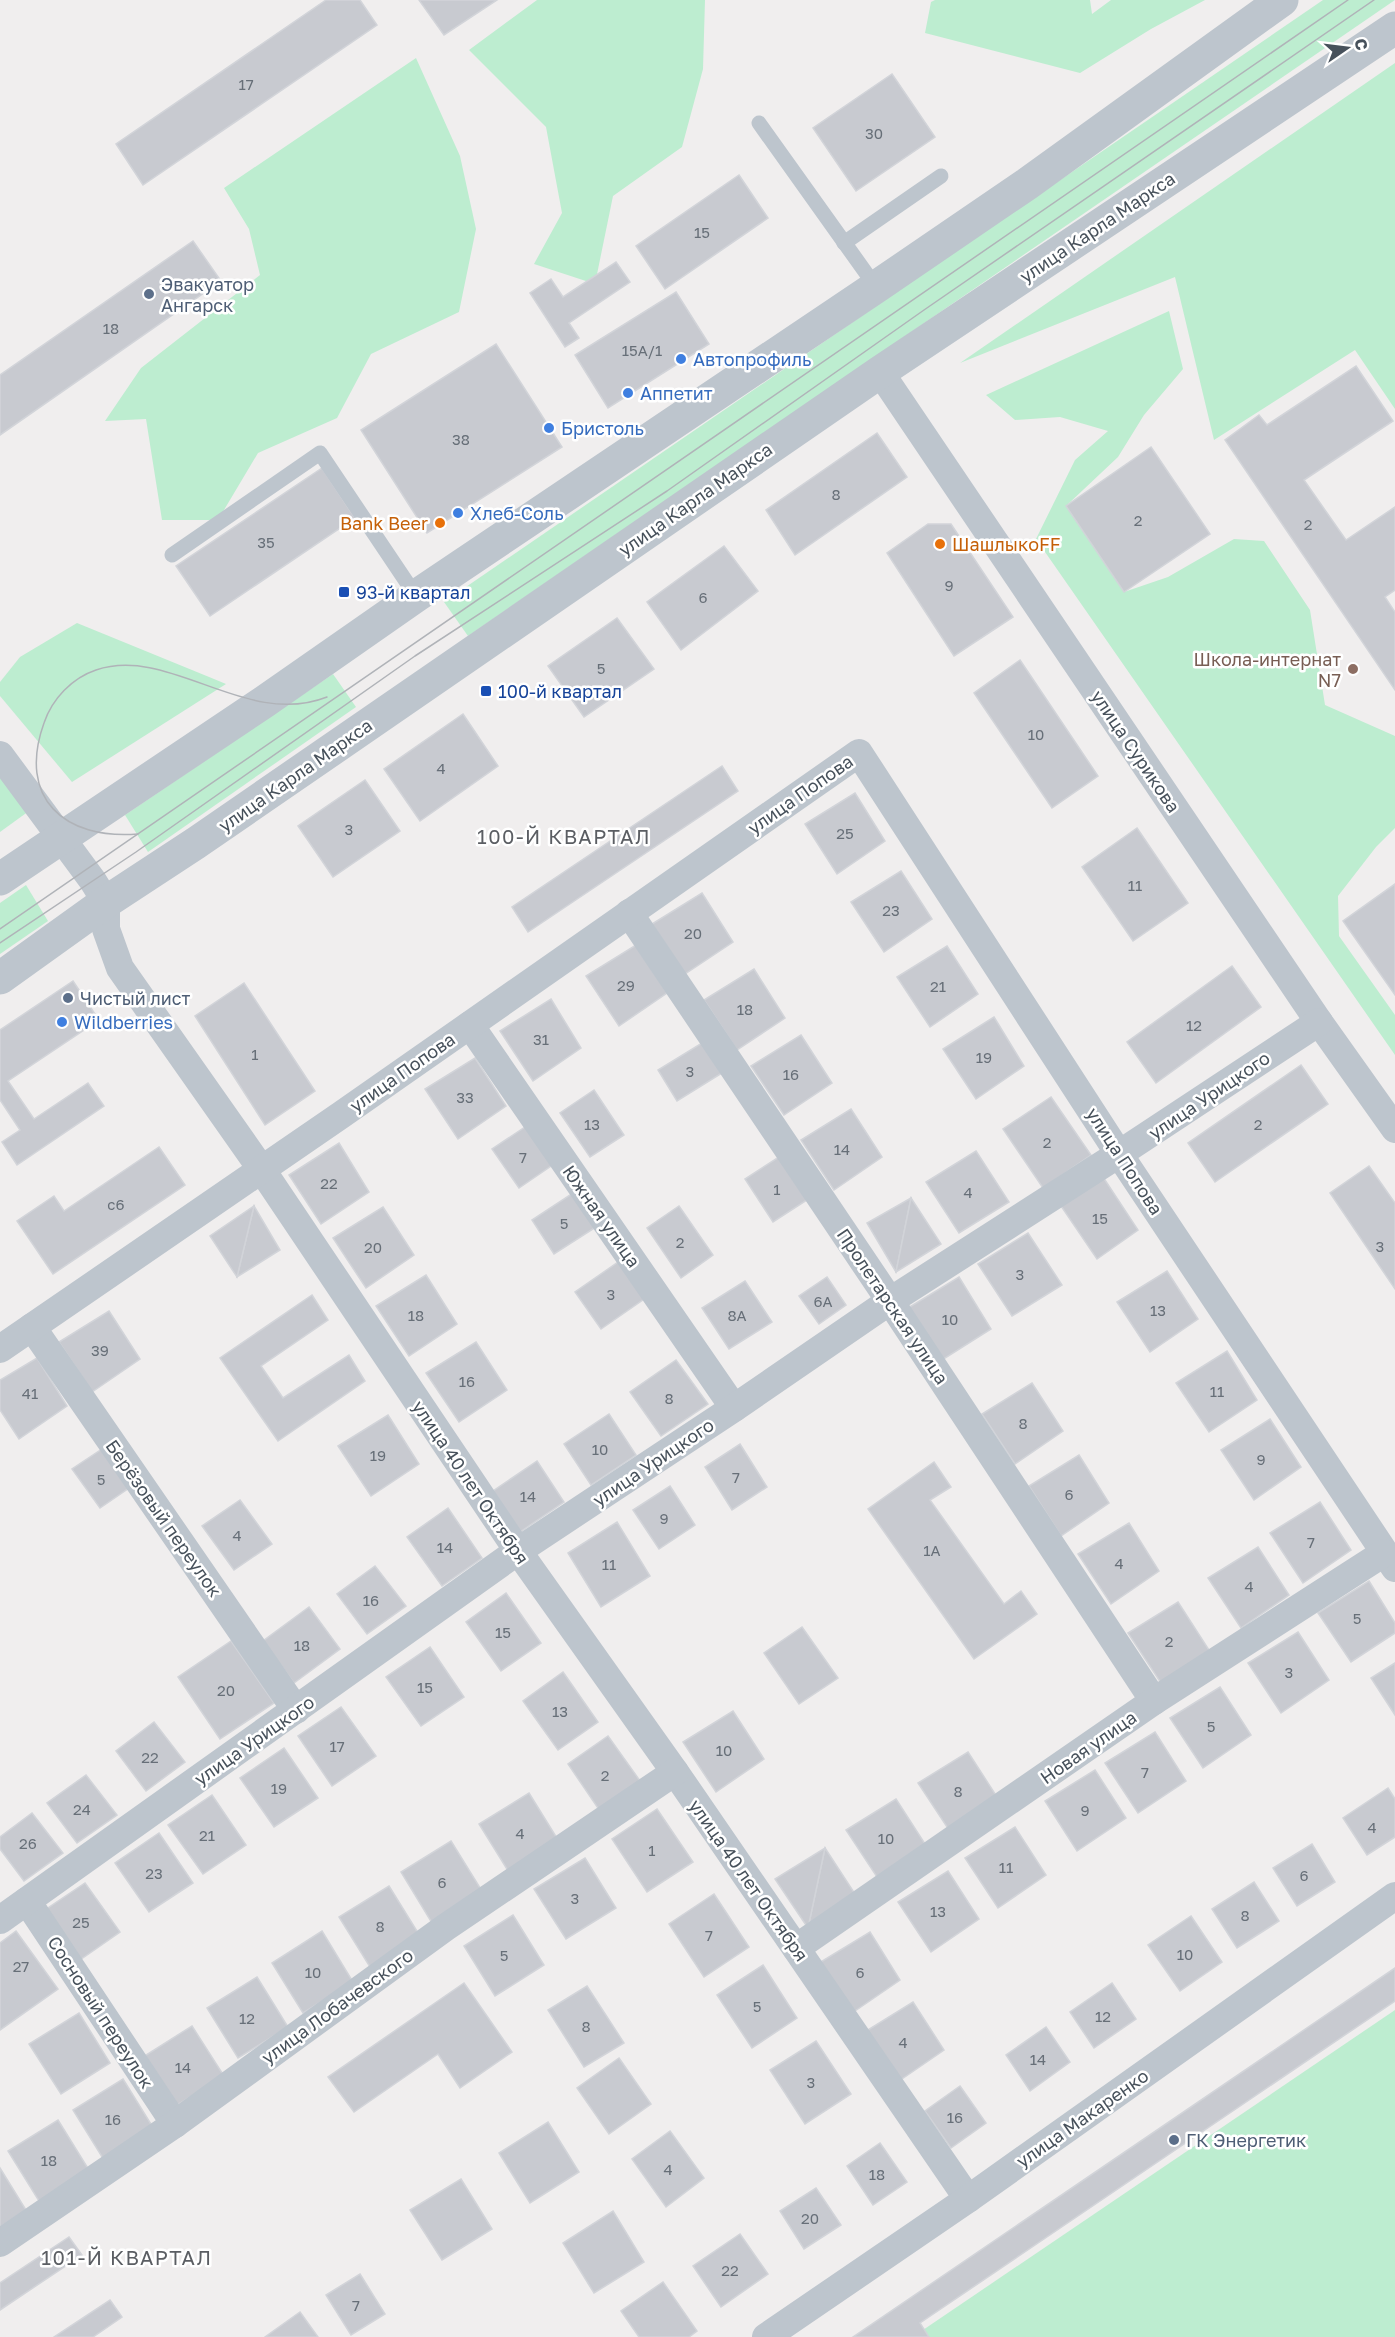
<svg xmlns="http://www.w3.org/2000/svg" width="1395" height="2337" font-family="'Golos Text',sans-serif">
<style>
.green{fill:#bdedd0}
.building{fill:#c8cad0;stroke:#d2d4d9;stroke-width:1.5}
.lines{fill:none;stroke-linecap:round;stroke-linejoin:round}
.service{stroke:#bdc5cd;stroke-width:15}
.minor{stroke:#bdc5cd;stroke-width:28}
.tertiary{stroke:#bdc5cd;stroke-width:33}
.tram{stroke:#b0b3b8;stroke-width:1.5}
.service-dot{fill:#5c6f8a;stroke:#fff;stroke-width:2}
.shop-dot{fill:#3f7fe0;stroke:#fff;stroke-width:2}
.food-dot{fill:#e8710a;stroke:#fff;stroke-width:2}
.transit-dot{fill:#1a4fb4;stroke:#fff;stroke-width:2}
.education-dot{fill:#8d6e63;stroke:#fff;stroke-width:2}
.labels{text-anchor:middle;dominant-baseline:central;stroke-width:5;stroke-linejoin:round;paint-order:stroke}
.number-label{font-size:15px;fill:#676f78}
.street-label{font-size:18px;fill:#47515b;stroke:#fff}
.service-label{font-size:18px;fill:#4e5e75;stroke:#fff;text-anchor:start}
.shop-label{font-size:18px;fill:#366cbe;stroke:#fff;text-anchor:start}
.food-label{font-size:18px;fill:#c56008;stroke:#fff;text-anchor:end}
.transit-label{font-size:18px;fill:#164399;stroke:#fff;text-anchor:start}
.education-label{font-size:18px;fill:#785e54;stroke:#fff;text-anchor:end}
.neighbourhood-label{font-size:20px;letter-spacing:1.5px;fill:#5b5e63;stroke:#fff}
</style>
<rect width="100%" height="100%" fill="#f0eeee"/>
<g class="green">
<polygon points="537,0 705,0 703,69 682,147 613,196 595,284 534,264 562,213 546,127 469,50"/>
<polygon points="935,0 1090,0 1092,14 1111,0 1205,0 1151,29 1080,73 925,33 931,2"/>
<polygon points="1323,0 1395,0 468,636 444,602"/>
<polygon points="416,58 460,156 476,229 459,312 371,354 337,418 258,453 218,520 162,520 146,419 105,421 141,368 260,275 249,229 224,188"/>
<polygon points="1395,63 1395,409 1355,350 1214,440 1175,277 960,363"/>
<polygon points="1169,311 1183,369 1144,415 1118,457 1066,506 1124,592 1168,577 1234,539 1264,541 1310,610 1325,705 1395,736 1395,828 1376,847 1338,896 1339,936 1395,1015 1395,1055 1036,539 1075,460 1108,431 1060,417 1015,420 986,395"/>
<polygon points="77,623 214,679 226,684 72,782 0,696 0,682 20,657"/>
<polygon points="333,674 356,707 148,852 125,815"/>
<polygon points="0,769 29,811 0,832"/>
<polygon points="26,885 48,921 0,954 0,903"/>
<polygon points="1395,2010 1395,2337 924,2337 920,2332"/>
</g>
<g class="building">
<polygon points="326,0 360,0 377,25 143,185 116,144"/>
<polygon points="419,0 497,0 444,35"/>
<polygon points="892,74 935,137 856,191 813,128"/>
<polygon points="739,175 768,218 665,289 636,246"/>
<polygon points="193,241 221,281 0,435 0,375"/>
<polygon points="616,262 630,282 569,323 579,338 565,347 530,293 551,279 563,297"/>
<polygon points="676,292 709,344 608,408 575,355"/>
<polygon points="496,344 562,447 427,533 361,430"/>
<polygon points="1356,366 1393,421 1304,480 1346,540 1395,507 1395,590 1385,597 1395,612 1395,690 1225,440 1259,415 1267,425"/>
<polygon points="877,433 907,477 795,555 766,510"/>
<polygon points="1151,447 1210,534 1124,592 1066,506"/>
<polygon points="322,468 355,518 210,616 176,566"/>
<polygon points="928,524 951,524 1013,617 954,656 887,553"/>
<polygon points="724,546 758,591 681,650 647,602"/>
<polygon points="617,618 654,669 584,717 548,666"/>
<polygon points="1020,660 1098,776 1052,808 974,693"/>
<polygon points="463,714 498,766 420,821 384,769"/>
<polygon points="722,766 738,791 528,932 512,907"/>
<polygon points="365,780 400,831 333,877 298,826"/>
<polygon points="855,793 885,841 837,874 805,824"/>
<polygon points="1137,828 1188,903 1133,941 1082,867"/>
<polygon points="901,871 932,919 884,952 851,902"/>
<polygon points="1395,884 1395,995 1343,921"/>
<polygon points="702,893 733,942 685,974 652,924"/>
<polygon points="636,945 667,993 619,1026 586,976"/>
<polygon points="947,946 978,994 930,1027 897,977"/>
<polygon points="1232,966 1261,1007 1156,1083 1127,1042"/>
<polygon points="754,969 785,1018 737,1050 704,1000"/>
<polygon points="73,981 99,1020 8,1081 34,1119 88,1083 104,1106 17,1165 2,1142 20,1130 0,1100 0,1030"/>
<polygon points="244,983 315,1091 265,1125 195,1016"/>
<polygon points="551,999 581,1048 533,1081 500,1031"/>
<polygon points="994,1017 1024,1066 976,1099 943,1049"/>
<polygon points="801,1035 832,1083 784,1115 751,1066"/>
<polygon points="702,1043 722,1073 677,1101 658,1070"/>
<polygon points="475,1058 506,1106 458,1139 425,1089"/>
<polygon points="1301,1065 1328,1104 1215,1182 1188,1143"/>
<polygon points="594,1090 624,1135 590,1157 560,1113"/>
<polygon points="1051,1097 1091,1155 1043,1188 1003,1129"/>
<polygon points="851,1109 882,1157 834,1190 801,1140"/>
<polygon points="528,1125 554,1164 519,1188 492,1149"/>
<polygon points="339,1143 369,1192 321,1224 289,1175"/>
<polygon points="159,1147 185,1185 53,1274 17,1221 54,1196 64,1211"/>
<polygon points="976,1151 1009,1202 959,1233 926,1182"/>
<polygon points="782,1155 810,1198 773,1222 745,1179"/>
<polygon points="1369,1166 1395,1203 1395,1289 1330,1193"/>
<polygon points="1103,1177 1138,1230 1097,1259 1061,1206"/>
<polygon points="573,1193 596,1227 554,1254 532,1220"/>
<polygon points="911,1198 896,1272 867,1223"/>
<polygon points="911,1198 941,1244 896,1272"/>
<polygon points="254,1206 280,1250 237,1277"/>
<polygon points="254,1206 237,1277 210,1236"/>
<polygon points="679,1206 713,1255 681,1278 647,1228"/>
<polygon points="383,1207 414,1255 366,1288 333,1238"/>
<polygon points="1028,1233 1062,1285 1012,1316 978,1264"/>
<polygon points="621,1260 647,1297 601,1329 575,1292"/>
<polygon points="1167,1271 1198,1319 1150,1352 1117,1302"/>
<polygon points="426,1275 457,1324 409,1356 376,1306"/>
<polygon points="827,1277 846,1305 819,1324 799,1296"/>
<polygon points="959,1277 991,1329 942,1360 908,1308"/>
<polygon points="745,1281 772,1322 729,1349 702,1308"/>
<polygon points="312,1295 328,1320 261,1366 283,1398 349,1355 365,1381 278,1441 220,1358"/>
<polygon points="109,1311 140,1359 92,1392 59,1342"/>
<polygon points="476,1342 507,1390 459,1422 426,1373"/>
<polygon points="1227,1351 1257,1400 1209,1432 1176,1383"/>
<polygon points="37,1358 67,1406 19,1439 0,1410 0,1380"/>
<polygon points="676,1360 708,1404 661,1436 630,1392"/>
<polygon points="1032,1383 1063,1431 1015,1464 982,1414"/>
<polygon points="609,1414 636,1455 591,1485 564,1444"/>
<polygon points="388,1415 419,1464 371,1496 338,1446"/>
<polygon points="1270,1419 1301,1467 1254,1500 1221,1450"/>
<polygon points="740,1444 767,1487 732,1510 705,1467"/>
<polygon points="102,1449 129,1488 100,1508 72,1469"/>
<polygon points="1079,1455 1109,1503 1061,1536 1029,1486"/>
<polygon points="537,1461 564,1502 520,1532 493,1491"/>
<polygon points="934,1462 951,1487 930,1500 1004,1604 1021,1591 1037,1614 974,1659 868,1509"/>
<polygon points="670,1486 695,1525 659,1549 633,1510"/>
<polygon points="240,1500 272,1544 234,1570 202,1526"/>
<polygon points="1320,1502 1351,1550 1303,1583 1270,1533"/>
<polygon points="448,1508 482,1558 442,1586 407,1537"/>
<polygon points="617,1522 650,1576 601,1607 568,1553"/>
<polygon points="1129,1523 1159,1571 1111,1604 1078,1554"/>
<polygon points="1258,1547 1289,1595 1241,1628 1208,1578"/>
<polygon points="375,1566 406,1606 367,1634 337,1594"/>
<polygon points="1369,1581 1395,1623 1395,1633 1351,1662 1318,1613"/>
<polygon points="506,1593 541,1643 501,1671 466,1622"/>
<polygon points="1178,1602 1209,1650 1161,1683 1128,1633"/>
<polygon points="309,1607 340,1649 294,1683 263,1641"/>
<polygon points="802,1627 838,1678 799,1704 764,1653"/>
<polygon points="1298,1632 1329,1680 1281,1713 1248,1663"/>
<polygon points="231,1641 274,1703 220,1739 178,1677"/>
<polygon points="430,1647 464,1697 421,1726 386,1677"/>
<polygon points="1395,1663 1395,1715 1371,1678"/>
<polygon points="563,1672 598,1722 558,1750 523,1701"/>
<polygon points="1220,1687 1251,1735 1203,1768 1170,1718"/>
<polygon points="341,1707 376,1756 332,1786 298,1736"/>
<polygon points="733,1711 764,1759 716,1792 683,1742"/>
<polygon points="154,1722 185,1762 146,1791 116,1751"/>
<polygon points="1155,1732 1186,1781 1138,1813 1105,1763"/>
<polygon points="608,1736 643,1785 602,1814 568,1764"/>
<polygon points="284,1748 318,1798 274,1827 240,1778"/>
<polygon points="968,1752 999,1800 951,1833 918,1783"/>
<polygon points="1095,1770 1126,1818 1077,1851 1045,1801"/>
<polygon points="86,1775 117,1815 77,1843 47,1803"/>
<polygon points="1388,1788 1395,1799 1395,1837 1367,1855 1343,1818"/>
<polygon points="529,1793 560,1843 510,1874 479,1824"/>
<polygon points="212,1795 246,1845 203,1874 168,1825"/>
<polygon points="896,1799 927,1847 879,1880 846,1830"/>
<polygon points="657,1809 693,1862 647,1892 612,1839"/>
<polygon points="32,1813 63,1853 24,1881 0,1849 0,1837"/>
<polygon points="1015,1827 1046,1875 998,1908 965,1858"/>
<polygon points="159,1833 193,1883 149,1912 115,1863"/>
<polygon points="451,1841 482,1891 432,1923 401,1872"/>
<polygon points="1312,1844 1335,1882 1297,1906 1273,1868"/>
<polygon points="825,1848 857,1897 808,1928"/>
<polygon points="825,1848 808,1928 775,1879"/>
<polygon points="585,1858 616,1908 566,1939 534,1889"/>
<polygon points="948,1871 979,1919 931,1952 898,1902"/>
<polygon points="1254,1882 1279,1921 1237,1948 1212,1909"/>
<polygon points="85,1883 120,1932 77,1962 42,1912"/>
<polygon points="389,1886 420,1936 370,1967 339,1917"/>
<polygon points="714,1894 749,1947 704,1977 669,1924"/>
<polygon points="513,1915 544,1965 495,1996 464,1946"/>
<polygon points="1191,1916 1222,1962 1180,1991 1148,1945"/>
<polygon points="16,1931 58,1989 0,2030 0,1943"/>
<polygon points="322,1931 353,1982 303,2013 272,1963"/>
<polygon points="870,1932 900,1980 852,2013 819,1963"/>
<polygon points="763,1965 797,2018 752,2048 717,1995"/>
<polygon points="1395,1968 1395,2001 920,2323 929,2337 853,2337"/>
<polygon points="257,1977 288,2027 238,2058 207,2008"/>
<polygon points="464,1983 512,2052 460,2088 438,2054 354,2112 328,2077"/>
<polygon points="1112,1983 1136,2019 1094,2048 1070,2012"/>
<polygon points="587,1986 624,2043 584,2067 548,2010"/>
<polygon points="913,2002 944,2050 896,2083 863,2033"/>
<polygon points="79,2013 110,2063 61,2094 29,2044"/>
<polygon points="192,2026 224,2076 174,2107 143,2057"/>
<polygon points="1046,2027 1070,2062 1030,2091 1006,2055"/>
<polygon points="816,2041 851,2094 805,2124 770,2070"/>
<polygon points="619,2058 651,2104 609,2134 577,2088"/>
<polygon points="123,2079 154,2129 104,2160 73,2110"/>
<polygon points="960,2086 986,2123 951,2148 925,2111"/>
<polygon points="58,2120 89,2170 39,2201 8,2151"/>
<polygon points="548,2122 579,2172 530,2203 499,2153"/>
<polygon points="670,2131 704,2178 666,2207 632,2159"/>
<polygon points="880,2143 907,2182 873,2205 847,2166"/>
<polygon points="0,2168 26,2210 0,2227"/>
<polygon points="461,2179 492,2229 442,2260 410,2210"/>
<polygon points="816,2188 841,2225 804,2249 780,2211"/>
<polygon points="613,2211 644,2262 594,2293 563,2243"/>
<polygon points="740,2234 768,2274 721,2307 693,2266"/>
<polygon points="69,2237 82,2255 0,2310 0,2283"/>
<polygon points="360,2274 385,2314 351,2335 326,2295"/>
<polygon points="663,2282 697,2331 689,2337 639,2337 621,2311"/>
<polygon points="110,2300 122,2317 93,2337 54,2337"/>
<polygon points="300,2312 318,2337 265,2337"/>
</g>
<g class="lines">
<g class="service">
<polyline points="759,123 876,287"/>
<polyline points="844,243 941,176"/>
<polyline points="172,555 320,453 416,596"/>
</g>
<g class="minor">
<polyline points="880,372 1319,1022 1395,1129"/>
<polyline points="0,755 93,881 106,902 106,929 120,968 262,1170 518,1551 675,1772 968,2199"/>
<polyline points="629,913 890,1301 1154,1701"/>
<polyline points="470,1025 734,1408"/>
<polyline points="32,1327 296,1710"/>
<polyline points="0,1349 341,1115 859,753 1119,1154 1395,1568"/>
<polyline points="27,1901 175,2124"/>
<polyline points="0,1920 518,1551 734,1408 890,1301 1119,1154 1319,1022"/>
<polyline points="796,1948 1154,1701 1384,1553"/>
<polyline points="0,2243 175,2124 446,1927 675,1772"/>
<polyline points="766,2337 968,2199 1395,1896"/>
</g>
<g class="tertiary">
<polyline points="0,879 264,702 416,596 876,287 1027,184 1282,0"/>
<polyline points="0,978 106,902 196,843 880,372 1395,28"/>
</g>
<g class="tram">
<path d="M138,834C64,840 17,798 44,723C52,699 72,678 96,670C170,645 246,729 327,697"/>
<polyline points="0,929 1348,0"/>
<polyline points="0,943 136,852 415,656 667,491 924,310 1374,0"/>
</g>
</g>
<g class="service-dot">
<circle cx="149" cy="294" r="6"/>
<circle cx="68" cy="998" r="6"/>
<circle cx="1174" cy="2140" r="6"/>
</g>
<g class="shop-dot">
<circle cx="681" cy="359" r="6"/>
<circle cx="628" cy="393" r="6"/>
<circle cx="549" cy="428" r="6"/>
<circle cx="458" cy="513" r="6"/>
<circle cx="62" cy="1022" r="6"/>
</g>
<g class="food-dot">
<circle cx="440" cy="523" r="6"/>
<circle cx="940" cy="544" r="6"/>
</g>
<g class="transit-dot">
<rect x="338" y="586" width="12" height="12" rx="3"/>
<rect x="480" y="685" width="12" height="12" rx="3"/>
</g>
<circle class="education-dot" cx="1353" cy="669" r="6"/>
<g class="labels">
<g class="number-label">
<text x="246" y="84">17</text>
<text x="874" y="133">30</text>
<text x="702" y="232">15</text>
<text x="111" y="328">18</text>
<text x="642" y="350">15А/1</text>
<text x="461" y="439">38</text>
<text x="836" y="494">8</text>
<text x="1138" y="520">2</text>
<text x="1308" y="524">2</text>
<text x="266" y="542">35</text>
<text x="949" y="585">9</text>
<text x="703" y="597">6</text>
<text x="601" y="668">5</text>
<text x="1036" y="734">10</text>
<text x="441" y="768">4</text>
<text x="349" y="829">3</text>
<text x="845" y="833">25</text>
<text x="1135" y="885">11</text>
<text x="891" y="910">23</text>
<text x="693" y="933">20</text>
<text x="626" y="985">29</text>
<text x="938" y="986">21</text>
<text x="745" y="1009">18</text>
<text x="1194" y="1025">12</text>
<text x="541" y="1039">31</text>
<text x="255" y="1054">1</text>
<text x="984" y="1057">19</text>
<text x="690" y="1071">3</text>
<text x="791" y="1074">16</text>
<text x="465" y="1097">33</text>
<text x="592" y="1124">13</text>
<text x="1258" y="1124">2</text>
<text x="1047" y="1142">2</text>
<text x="842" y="1149">14</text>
<text x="523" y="1157">7</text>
<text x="329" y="1183">22</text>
<text x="777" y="1189">1</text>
<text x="968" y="1192">4</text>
<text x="116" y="1204">с6</text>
<text x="1100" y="1218">15</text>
<text x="564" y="1223">5</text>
<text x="680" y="1242">2</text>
<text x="1380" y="1246">3</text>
<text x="373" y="1247">20</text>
<text x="1020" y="1274">3</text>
<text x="611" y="1294">3</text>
<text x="823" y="1301">6А</text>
<text x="1158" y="1310">13</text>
<text x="416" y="1315">18</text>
<text x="737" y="1315">8А</text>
<text x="950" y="1319">10</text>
<text x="100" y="1350">39</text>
<text x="467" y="1381">16</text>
<text x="1217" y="1391">11</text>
<text x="30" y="1393">41</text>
<text x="669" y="1398">8</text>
<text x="1023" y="1423">8</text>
<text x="600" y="1449">10</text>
<text x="378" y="1455">19</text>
<text x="1261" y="1459">9</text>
<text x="736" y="1477">7</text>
<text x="101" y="1479">5</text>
<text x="1069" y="1494">6</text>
<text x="528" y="1496">14</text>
<text x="664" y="1518">9</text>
<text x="237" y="1535">4</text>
<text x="1311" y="1542">7</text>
<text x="445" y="1547">14</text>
<text x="932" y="1550">1А</text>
<text x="1119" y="1563">4</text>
<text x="609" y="1564">11</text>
<text x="1249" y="1586">4</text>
<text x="371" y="1600">16</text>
<text x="1357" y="1618">5</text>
<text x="503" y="1632">15</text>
<text x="1169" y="1641">2</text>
<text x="302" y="1645">18</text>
<text x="1289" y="1672">3</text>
<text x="425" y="1687">15</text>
<text x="226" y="1690">20</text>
<text x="560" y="1711">13</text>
<text x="1211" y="1726">5</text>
<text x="337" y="1746">17</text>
<text x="724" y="1750">10</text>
<text x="150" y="1757">22</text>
<text x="1145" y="1772">7</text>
<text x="605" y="1775">2</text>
<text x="279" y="1788">19</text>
<text x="958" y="1791">8</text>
<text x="82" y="1809">24</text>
<text x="1085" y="1810">9</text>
<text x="1372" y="1827">4</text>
<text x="520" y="1833">4</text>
<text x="207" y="1835">21</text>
<text x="886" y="1838">10</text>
<text x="28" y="1843">26</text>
<text x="652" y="1850">1</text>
<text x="1006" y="1867">11</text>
<text x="154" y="1873">23</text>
<text x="1304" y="1875">6</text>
<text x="442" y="1882">6</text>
<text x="575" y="1898">3</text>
<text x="938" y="1911">13</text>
<text x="1245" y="1915">8</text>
<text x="81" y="1922">25</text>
<text x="380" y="1926">8</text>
<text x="709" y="1935">7</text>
<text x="1185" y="1954">10</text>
<text x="504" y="1955">5</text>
<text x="21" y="1966">27</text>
<text x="313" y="1972">10</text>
<text x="860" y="1972">6</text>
<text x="757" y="2006">5</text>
<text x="1103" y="2016">12</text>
<text x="247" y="2018">12</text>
<text x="586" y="2026">8</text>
<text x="903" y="2042">4</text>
<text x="1038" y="2059">14</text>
<text x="183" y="2067">14</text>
<text x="811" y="2082">3</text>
<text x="955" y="2117">16</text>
<text x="113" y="2119">16</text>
<text x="49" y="2160">18</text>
<text x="668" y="2169">4</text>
<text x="877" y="2174">18</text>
<text x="810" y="2218">20</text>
<text x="730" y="2270">22</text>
<text x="356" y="2305">7</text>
</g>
<g class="street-label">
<text transform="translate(1097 227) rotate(-34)">улица Карла Маркса</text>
<text transform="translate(695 499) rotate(-35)">улица Карла Маркса</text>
<text transform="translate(1136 751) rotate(56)">улица Сурикова</text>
<text transform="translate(295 775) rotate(-35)">улица Карла Маркса</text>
<text transform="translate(800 794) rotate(-35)">улица Попова</text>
<text transform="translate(402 1072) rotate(-35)">улица Попова</text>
<text transform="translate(1209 1095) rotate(-34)">улица Урицкого</text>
<text transform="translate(1125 1161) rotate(57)">улица Попова</text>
<text transform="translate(602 1216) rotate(55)">Южная улица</text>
<text transform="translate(893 1306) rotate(56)">Пролетарская улица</text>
<text transform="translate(653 1462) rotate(-34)">улица Урицкого</text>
<text transform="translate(471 1482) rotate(56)">улица 40 лет Октября</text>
<text transform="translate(164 1518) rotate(55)">Берёзовый переулок</text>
<text transform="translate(254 1740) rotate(-35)">улица Урицкого</text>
<text transform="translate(1088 1747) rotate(-35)">Новая улица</text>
<text transform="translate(749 1880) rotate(55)">улица 40 лет Октября</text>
<text transform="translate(337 2006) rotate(-36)">улица Лобачевского</text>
<text transform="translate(101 2012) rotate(57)">Сосновый переулок</text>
<text transform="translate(1082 2118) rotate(-35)">улица Макаренко</text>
</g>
<g class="service-label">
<text x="161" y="284">Эвакуатор<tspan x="161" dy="21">Ангарск</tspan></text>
<text x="80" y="998">Чистый лист</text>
<text x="1186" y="2140">ГК Энергетик</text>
</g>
<g class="shop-label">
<text x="693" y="359">Автопрофиль</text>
<text x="640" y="393">Аппетит</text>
<text x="561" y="428">Бристоль</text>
<text x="470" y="513">Хлеб-Соль</text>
<text x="74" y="1022">Wildberries</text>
</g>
<g class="food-label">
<text x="428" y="523">Bank Beer</text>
<text x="952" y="544" text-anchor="start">ШашлыкoFF</text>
</g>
<g class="transit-label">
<text x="356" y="592">93-й квартал</text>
<text x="498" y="691">100-й квартал</text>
</g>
<g class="education-label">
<text x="1341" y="659">Школа-интернат<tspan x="1341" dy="21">N7</tspan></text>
</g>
<g class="neighbourhood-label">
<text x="564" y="836">100-Й КВАРТАЛ</text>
<text x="127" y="2257">101-Й КВАРТАЛ</text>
</g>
</g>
<g transform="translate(1347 48) rotate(76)" stroke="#ffffff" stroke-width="4.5" paint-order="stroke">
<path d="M0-4.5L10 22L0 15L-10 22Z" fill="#47515b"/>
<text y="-9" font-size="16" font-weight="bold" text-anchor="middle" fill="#47515b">С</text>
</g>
</svg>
